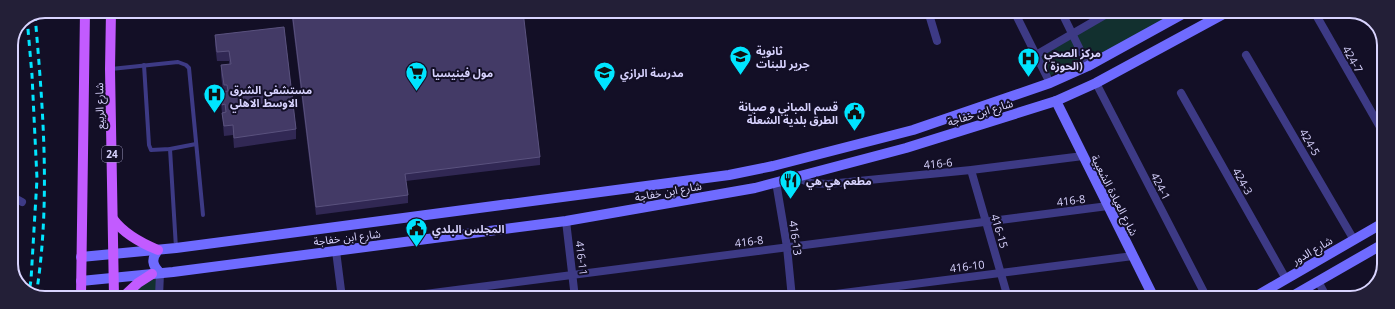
<svg xmlns="http://www.w3.org/2000/svg" width="1395" height="309" font-family="'Open Sans','Noto Sans Arabic',sans-serif">
<style>
.green{fill:#12302f}
.lines{fill:none;stroke-linecap:round;stroke-linejoin:round}
.lane{stroke:#3d3a85;stroke-width:4}
.street{stroke:#3d3a85;stroke-width:8}
.secondary{stroke:#6f6bff;stroke-width:10}
.primary{stroke:#c25bff;stroke-width:10}
.rail{stroke:#00e5ff;stroke-width:3;stroke-dasharray:6 5;stroke-linecap:butt}
.wall{fill:#312854}
.building{fill:#433a66;stroke:#5a527e}
.labels{text-anchor:middle;dominant-baseline:central;stroke-width:4;stroke-linejoin:round;paint-order:stroke}
.shield{fill:#130f26;stroke:#9e99be;stroke-width:1}
.shield-label{font-size:10px;font-weight:bold;fill:#d9d4ff}
.poi-label{font-size:11px;font-weight:bold;fill:#d9d4ff;stroke:#130f26;text-anchor:start}
.street-label{font-size:11px;fill:#d9d4ff;stroke:#130f26}
.rim{fill:none;stroke:#d9d4ff;stroke-width:2}
</style>
<rect width="100%" height="100%" fill="#130f26"/>
<g class="green">
<polygon points="1114,12 1178,12 1104,53 1049,76 1039,56"/>
<polygon points="158,276 157,297 127,297 140,284"/>
</g>
<g class="lines">
<g class="lane">
<polyline points="144,65 149,145 151,150 170,149 196,144"/>
<polyline points="111,69 178,62 186,65 189,68 203,215"/>
<polyline points="170,149 176,248"/>
</g>
<g class="street">
<polyline points="680,11 681,13 689,14 712,11"/>
<polyline points="928,11 937,41"/>
<polyline points="1014,11 1050,83"/>
<polyline points="1061,11 1088,66"/>
<polyline points="1316,15 1384,134"/>
<polyline points="1036,55 1110,12"/>
<polyline points="1246,55 1354,240"/>
<polyline points="1096,83 1207,298"/>
<polyline points="11,93 14,93"/>
<polyline points="1181,93 1286,279"/>
<polyline points="971,170 1008,298"/>
<polyline points="795,177 811,183 828,184 971,170 1083,156"/>
<polyline points="776,182 787,247 792,298"/>
<polyline points="11,196 22,202"/>
<polyline points="566,221 575,298"/>
<polyline points="336,251 342,298"/>
<polyline points="1318,281 1327,298"/>
<polyline points="159,297 160,273"/>
<polyline points="394,298 1108,206"/>
<polyline points="804,298 1133,256"/>
</g>
<g class="secondary">
<polyline points="1056,101 1154,298"/>
<path d="M158,250C151,259 152,265 160,273"/>
<polyline points="81,257 176,248 729,175 773,166 913,130 1050,83 1088,66 1186,12"/>
<polyline points="81,281 173,272 566,221 755,188 906,148 1056,101 1096,83 1227,12"/>
<polyline points="1253,298 1383,223"/>
<polyline points="1289,298 1383,244"/>
</g>
<g class="primary">
<polyline points="111,11 110,69 114,297"/>
<path d="M113,219C124,234 141,243 158,250"/>
<polyline points="81,297 85,11"/>
<polyline points="123,297 138,283 152,274"/>
</g>
<g class="rail">
<path d="M35,15C43,108 51,203 36,296"/>
<polyline points="27,18 32,75 37,179 31,280 29,292"/>
</g>
</g>
<g class="wall">
<polygon points="292,11 540,157 540,165 406,181 408,195 408,203 316,215 292,19"/>
<polygon points="284,27 296,129 296,139 234,148 233,135 224,136 221,102 221,92 223,92 221,75 221,65 229,64 229,61 217,61 215,45 215,35"/>
</g>
<g class="building">
<polygon points="292,11 523,11 540,157 405,174 408,195 316,207"/>
<polygon points="284,27 296,129 234,138 233,125 224,126 222,113 226,112 225,104 222,105 221,92 228,91 227,85 224,85 221,65 231,64 229,51 217,52 215,35"/>
</g>
<defs>
<symbol id="school-pin" viewBox="-11 -11 22 30"><path d="M0 17L-7.5 6A9.5 9.5 0 1 1 7.5 6Z" fill="#00e5ff" stroke="#130f26"/><path d="M0-5L7-2L0 1L-7-2ZM-4 1L0 2.5L4 1V4Q0 6-4 4Z" fill="#111"/></symbol>
<symbol id="hospital-pin" viewBox="-11 -11 22 30"><path d="M0 17L-7.5 6A9.5 9.5 0 1 1 7.5 6Z" fill="#00e5ff" stroke="#130f26"/><path d="M-5-5h3v3.5h4V-5h3V5h-3V1.5h-4V5h-3Z" fill="#111"/></symbol>
<symbol id="supermarket-pin" viewBox="-11 -11 22 30"><path d="M0 17L-7.5 6A9.5 9.5 0 1 1 7.5 6Z" fill="#00e5ff" stroke="#130f26"/><path d="M-6-5.5h2.5l.6 2H6L4.5 2H-2.5L-4.4-4H-6ZM-1.5 3.2a1.3 1.3 0 1 0 .1 0ZM3 3.2a1.3 1.3 0 1 0 .1 0Z" fill="#111"/></symbol>
<symbol id="civic-pin" viewBox="-11 -11 22 30"><path d="M0 17L-7.5 6A9.5 9.5 0 1 1 7.5 6Z" fill="#00e5ff" stroke="#130f26"/><path d="M-.6-6.5H3V-4.5H.6V-3L4-1V1h2V6H-6V1h2V-1L-.6-3ZM-1.2 2.5V6h2.4V2.5Z" fill="#111"/></symbol>
<symbol id="restaurant-pin" viewBox="-11 -11 22 30"><path d="M0 17L-7.5 6A9.5 9.5 0 1 1 7.5 6Z" fill="#00e5ff" stroke="#130f26"/><path d="M-5-6h1v4h1v-4h1v4h1v-4h1v5L-1.5 .5V6h-2V.5L-5-1ZM5-6V6H3V1.5H1.5Q1.5-4 5-6Z" fill="#111"/></symbol>
</defs>
<g fill-rule="evenodd">
<use href="#school-pin" x="728" y="44" width="25" height="34"/>
<use href="#hospital-pin" x="1016" y="46" width="25" height="34"/>
<use href="#supermarket-pin" x="404" y="60" width="25" height="34"/>
<use href="#school-pin" x="592" y="60" width="25" height="34"/>
<use href="#hospital-pin" x="202" y="82" width="25" height="34"/>
<use href="#civic-pin" x="842" y="100" width="25" height="34"/>
<use href="#restaurant-pin" x="778" y="168" width="25" height="34"/>
<use href="#civic-pin" x="404" y="216" width="25" height="34"/>
</g>
<g class="labels">
<rect class="shield" x="102" y="146" width="20" height="16" rx="3"/>
<g class="shield-label">
<text x="112" y="154">24</text>
</g>
<g class="poi-label">
<text x="756" y="50">ثانوية<tspan x="756" dy="13">جرير للبنات</tspan></text>
<text x="1044" y="52">مركز الصحي<tspan x="1044" dy="13">( الحوزة)</tspan></text>
<text x="432" y="72">مول فينيسيا</text>
<text x="620" y="72">مدرسة الرازي</text>
<text x="230" y="89">مستشفى الشرق<tspan x="230" dy="13">الاوسط الاهلي</tspan></text>
<text x="838" y="106" text-anchor="end">قسم المباني و صيانة<tspan x="838" dy="13">الطرق بلدية الشعلة</tspan></text>
<text x="806" y="180">مطعم هي هي</text>
<text x="432" y="228">المجلس البلدي</text>
</g>
<g class="street-label">
<text transform="translate(1353 59) rotate(60)">424-7</text>
<text transform="translate(99 106) rotate(-91)">شارع الربيع</text>
<text transform="translate(980 112) rotate(-17)">شارع ابن خفاجة</text>
<text transform="translate(1310 142) rotate(60)">424-5</text>
<text transform="translate(938 163) rotate(-5)">416-6</text>
<text transform="translate(1243 181) rotate(61)">424-3</text>
<text transform="translate(1161 186) rotate(63)">424-1</text>
<text transform="translate(668 191) rotate(-10)">شارع ابن خفاجة</text>
<text transform="translate(1115 195) rotate(63)">شارع العيادة الشعبية</text>
<text transform="translate(1071 200) rotate(-7)">416-8</text>
<text transform="translate(1000 231) rotate(74)">416-15</text>
<text transform="translate(347 237) rotate(-7)">شارع ابن خفاجة</text>
<text transform="translate(796 238) rotate(82)">416-13</text>
<text transform="translate(749 241) rotate(-7)">416-8</text>
<text transform="translate(1312 250) rotate(-30)">شارع الدور</text>
<text transform="translate(582 258) rotate(83)">416-11</text>
<text transform="translate(967 266) rotate(-7)">416-10</text>
</g>
</g>
<path d="M0 0H1395V309H0ZM45 18H1350A27 27 0 0 1 1377 45V264A27 27 0 0 1 1350 291H45A27 27 0 0 1 18 264V45A27 27 0 0 1 45 18Z" fill="#231f37" fill-rule="evenodd"/>
<path class="rim" d="M45 18H1350A27 27 0 0 1 1377 45V264A27 27 0 0 1 1350 291H45A27 27 0 0 1 18 264V45A27 27 0 0 1 45 18Z"/>
</svg>
